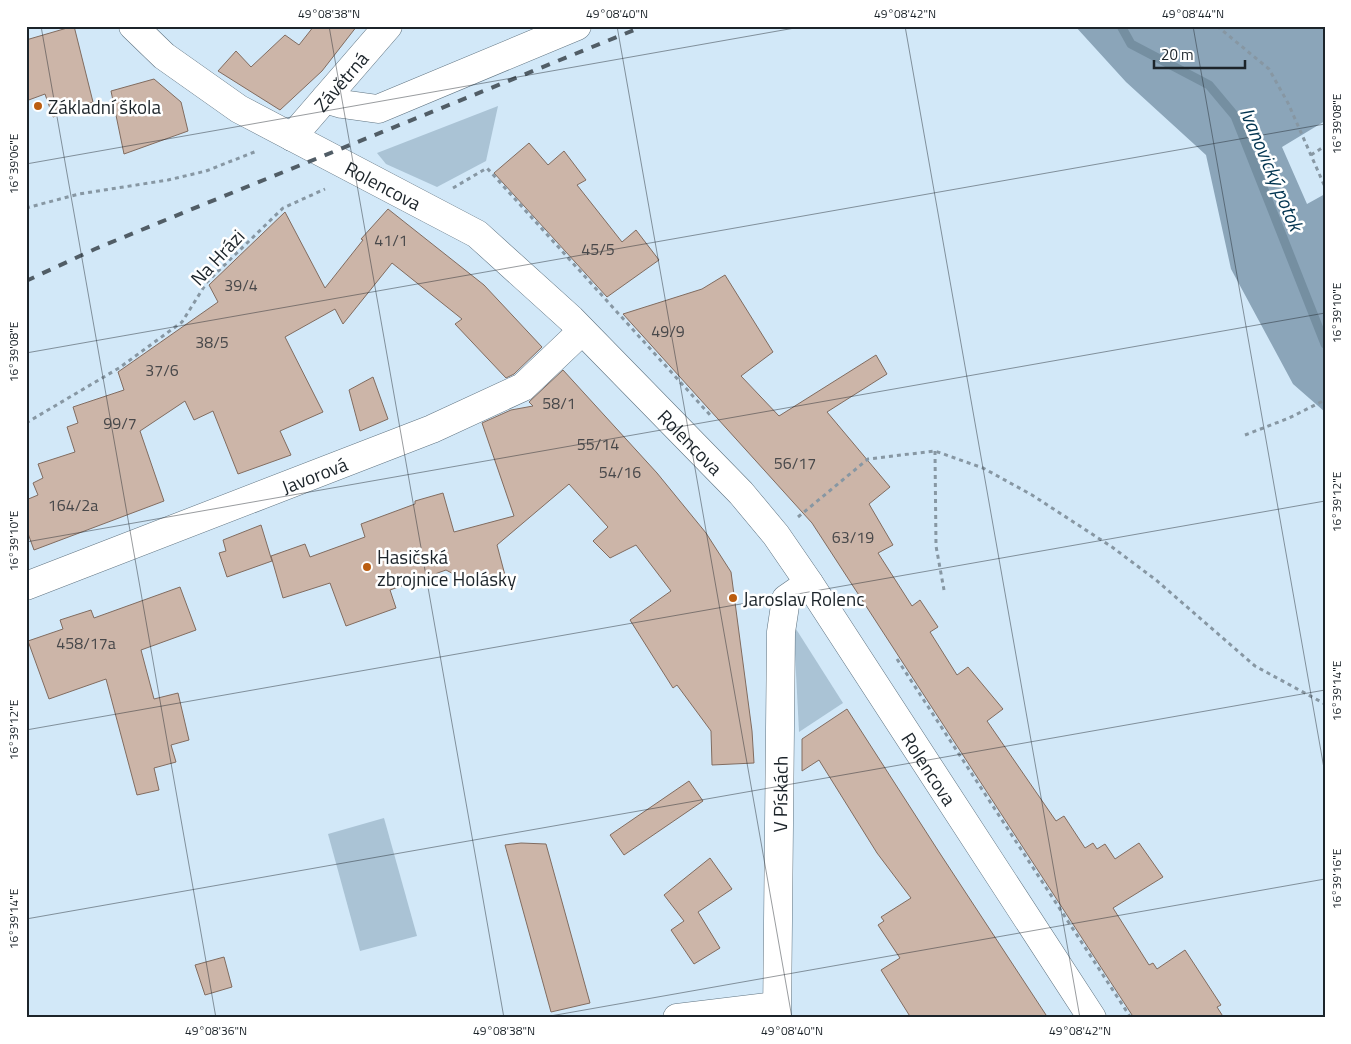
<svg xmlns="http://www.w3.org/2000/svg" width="1351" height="1044" font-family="'Titillium Web',sans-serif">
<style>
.green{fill:#aac3d5}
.forest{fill:#8ba5b9}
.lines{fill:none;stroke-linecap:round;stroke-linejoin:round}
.stream{stroke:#758fa1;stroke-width:9}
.building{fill:#ccb5a8;stroke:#816c60}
.minor-casing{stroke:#5f7381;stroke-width:29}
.path{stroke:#8797a3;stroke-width:3;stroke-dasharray:4 4;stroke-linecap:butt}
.minor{stroke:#fff;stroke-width:28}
.rail{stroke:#515d66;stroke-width:4;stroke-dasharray:9 9;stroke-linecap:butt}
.ticks{fill:none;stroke:#1c242a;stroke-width:1;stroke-opacity:0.45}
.poi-dot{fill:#bb5d10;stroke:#fff;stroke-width:2}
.labels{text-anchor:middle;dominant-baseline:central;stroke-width:5;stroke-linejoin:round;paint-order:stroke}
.number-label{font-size:16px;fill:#48484a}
.street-label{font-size:19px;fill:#1c242a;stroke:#fff}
.poi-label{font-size:19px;fill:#1c242a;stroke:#fff;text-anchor:start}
.water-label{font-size:20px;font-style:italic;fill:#00334f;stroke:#fff}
.neatline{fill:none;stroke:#1c242a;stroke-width:2}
.ticks-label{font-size:12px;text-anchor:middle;fill:#1c242a}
</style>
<rect width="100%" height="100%" fill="#d2e8f8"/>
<g class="green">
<polygon points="498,106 486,161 437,187 386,164 377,153"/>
<polygon points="796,629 843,703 799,732 794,634"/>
<polygon points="384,818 417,936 360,951 328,834"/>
</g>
<polygon class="forest" points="1075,26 1325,26 1325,121 1282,147 1307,204 1325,194 1325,412 1293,384 1231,269 1206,155 1126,82"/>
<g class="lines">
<polyline class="stream" points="1121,26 1131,44 1209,85 1235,116 1325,344"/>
</g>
<g class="building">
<polygon points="74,26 93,102 53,117 45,94 26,101 26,40"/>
<polygon points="314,26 357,26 322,71 280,110 218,71 236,51 251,67 285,35 299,45"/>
<polygon points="154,79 181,102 188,131 124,154 111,91"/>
<polygon points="529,143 548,165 564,151 586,180 577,185 622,242 636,230 659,260 607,297 494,173"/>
<polygon points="388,209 484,285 542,347 514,374 506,378 455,324 462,319 392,263 343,324 335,309 285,337 323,412 280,431 291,455 238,474 213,411 194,420 185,401 140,431 164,501 34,550 26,528 26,500 38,495 33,483 43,478 38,464 75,452 67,427 78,423 73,407 124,390 118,372 218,302 209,285 285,212 325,288 363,240 361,239"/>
<polygon points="725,275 773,352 741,376 779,416 876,355 887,374 827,412 890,487 869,504 893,545 878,553 912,606 920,600 938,627 930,632 957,675 968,667 1003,709 987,721 1056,821 1064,816 1085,848 1093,843 1097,849 1105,844 1115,859 1139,843 1163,877 1113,908 1149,965 1153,963 1157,969 1185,950 1221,1005 1217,1007 1224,1018 1134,1018 812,523 623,314 702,289"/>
<polygon points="563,370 657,473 706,533 731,572 752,731 754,763 712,765 711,731 677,685 673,688 630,620 671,591 636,545 610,558 593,541 608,527 569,484 497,545 506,579 478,587 446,570 390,590 396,608 346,626 330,583 283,598 271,556 305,544 310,557 365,537 361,524 415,504 415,501 443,493 454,532 514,516 482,423 511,410 533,406 529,402"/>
<polygon points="373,377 388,419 360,431 349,390"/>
<polygon points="261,525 272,561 227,577 219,553 226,551 223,540"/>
<polygon points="180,587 196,630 141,650 154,699 178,693 189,740 171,745 176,762 154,768 159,790 137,795 106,679 49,699 28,641 63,629 60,620 91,610 94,618"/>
<polygon points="847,709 939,852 1048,1018 911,1018 881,970 900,958 878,925 884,921 881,917 911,898 877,853 819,760 802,771 802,739"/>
<polygon points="689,781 703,801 624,855 610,835"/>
<polygon points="521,843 546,844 590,1003 551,1012 505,845"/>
<polygon points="710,858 732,889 698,912 720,948 694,964 671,930 684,921 664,895"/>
<polygon points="224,957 232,987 205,995 195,965"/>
</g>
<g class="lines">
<defs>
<g id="minor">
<path id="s1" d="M133,26L164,56L239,109L477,234L571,319L741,493L776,535L809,583L1092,1018"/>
<polyline points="325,99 342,104 378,109 577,26"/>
<path id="s2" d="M292,137L388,26"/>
<path id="s3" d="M26,586L432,429L523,387L582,331"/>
<polyline points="677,1018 776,1006"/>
<path id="s4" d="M777,1018L781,632L786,599L809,583"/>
</g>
</defs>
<use href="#minor" class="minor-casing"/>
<g class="path">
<polyline points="1217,26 1269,69 1288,103 1325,187"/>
<polyline points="1311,155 1325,146"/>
<polyline points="453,188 487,168 710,415"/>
<polyline points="26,208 79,194 168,180 206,171 257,151"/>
<polyline points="26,423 119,368 182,322 207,282 283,208 325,189"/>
<polyline points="1245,435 1289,418 1325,400"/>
<polyline points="935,451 936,546 944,590"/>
<polyline points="798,517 868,459 935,451 983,468 1032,495 1112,547 1156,580 1255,666 1325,704"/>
<polyline points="897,659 1131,1018"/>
</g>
<use href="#minor" class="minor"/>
<polyline class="rail" points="26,281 95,249 202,205 644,26"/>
</g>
<path class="ticks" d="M41,26L216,1018M329,26L504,1018M617,26L792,1018M905,26L1080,1018M1193,26L1325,774M26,164L806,26M26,353L1325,124M26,542L1325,313M26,730L1325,501M26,919L1325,690M539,1018L1325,879"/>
<g class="poi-dot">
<circle cx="38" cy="106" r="5"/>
<circle cx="367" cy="567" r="5"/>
<circle cx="733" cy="598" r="5"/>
</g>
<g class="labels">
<g class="number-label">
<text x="391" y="240">41/1</text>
<text x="598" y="249">45/5</text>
<text x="241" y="285">39/4</text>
<text x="668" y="331">49/9</text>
<text x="212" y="342">38/5</text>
<text x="162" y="370">37/6</text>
<text x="559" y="403">58/1</text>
<text x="120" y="423">99/7</text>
<text x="598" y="444">55/14</text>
<text x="795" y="463">56/17</text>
<text x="620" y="472">54/16</text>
<text x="73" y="505">164/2a</text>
<text x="853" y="537">63/19</text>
<text x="86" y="643">458/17a</text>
</g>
<g class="street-label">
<text stroke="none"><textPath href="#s2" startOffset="74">Závětrná</textPath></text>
<text stroke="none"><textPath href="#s1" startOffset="298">Rolencova</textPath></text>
<text transform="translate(217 257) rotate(-47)">Na Hrázi</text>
<text stroke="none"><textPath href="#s1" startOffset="702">Rolencova</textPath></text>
<text stroke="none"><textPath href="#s3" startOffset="309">Javorová</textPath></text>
<text stroke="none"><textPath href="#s1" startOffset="1108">Rolencova</textPath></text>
<text stroke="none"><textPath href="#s4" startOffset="224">V Pískách</textPath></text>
</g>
<g class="poi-label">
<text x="48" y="106">Základní škola</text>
<text x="377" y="556">Hasičská<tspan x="377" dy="22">zbrojnice Holásky</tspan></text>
<text x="743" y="598">Jaroslav Rolenc</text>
</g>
<g class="water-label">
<text transform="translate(1272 169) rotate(67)">Ivanovický potok</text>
</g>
</g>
<rect width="1351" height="1044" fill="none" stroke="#ffffff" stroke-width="55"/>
<path d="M1154 60v8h91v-8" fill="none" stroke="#1c242a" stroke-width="2.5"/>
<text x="1161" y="60" font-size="15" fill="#1c242a" stroke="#ffffff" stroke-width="4" paint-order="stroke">20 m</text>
<rect x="28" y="28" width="1296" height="988" class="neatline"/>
<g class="ticks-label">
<text x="329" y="18">49°08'38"N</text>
<text x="617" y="18">49°08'40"N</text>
<text x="905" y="18">49°08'42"N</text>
<text x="1193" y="18">49°08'44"N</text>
<text transform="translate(1337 124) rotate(-90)" y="4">16°39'08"E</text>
<text transform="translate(14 164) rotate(-90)" y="4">16°39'06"E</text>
<text transform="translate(1337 313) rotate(-90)" y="4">16°39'10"E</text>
<text transform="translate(14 352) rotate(-90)" y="4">16°39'08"E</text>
<text transform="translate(1337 502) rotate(-90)" y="4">16°39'12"E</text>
<text transform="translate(14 541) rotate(-90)" y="4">16°39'10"E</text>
<text transform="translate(1337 691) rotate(-90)" y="4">16°39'14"E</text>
<text transform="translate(14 730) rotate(-90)" y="4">16°39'12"E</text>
<text transform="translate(1337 879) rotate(-90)" y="4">16°39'16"E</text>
<text transform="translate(14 919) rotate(-90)" y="4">16°39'14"E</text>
<text x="216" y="1035">49°08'36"N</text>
<text x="504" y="1035">49°08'38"N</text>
<text x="792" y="1035">49°08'40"N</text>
<text x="1080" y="1035">49°08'42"N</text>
</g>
</svg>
